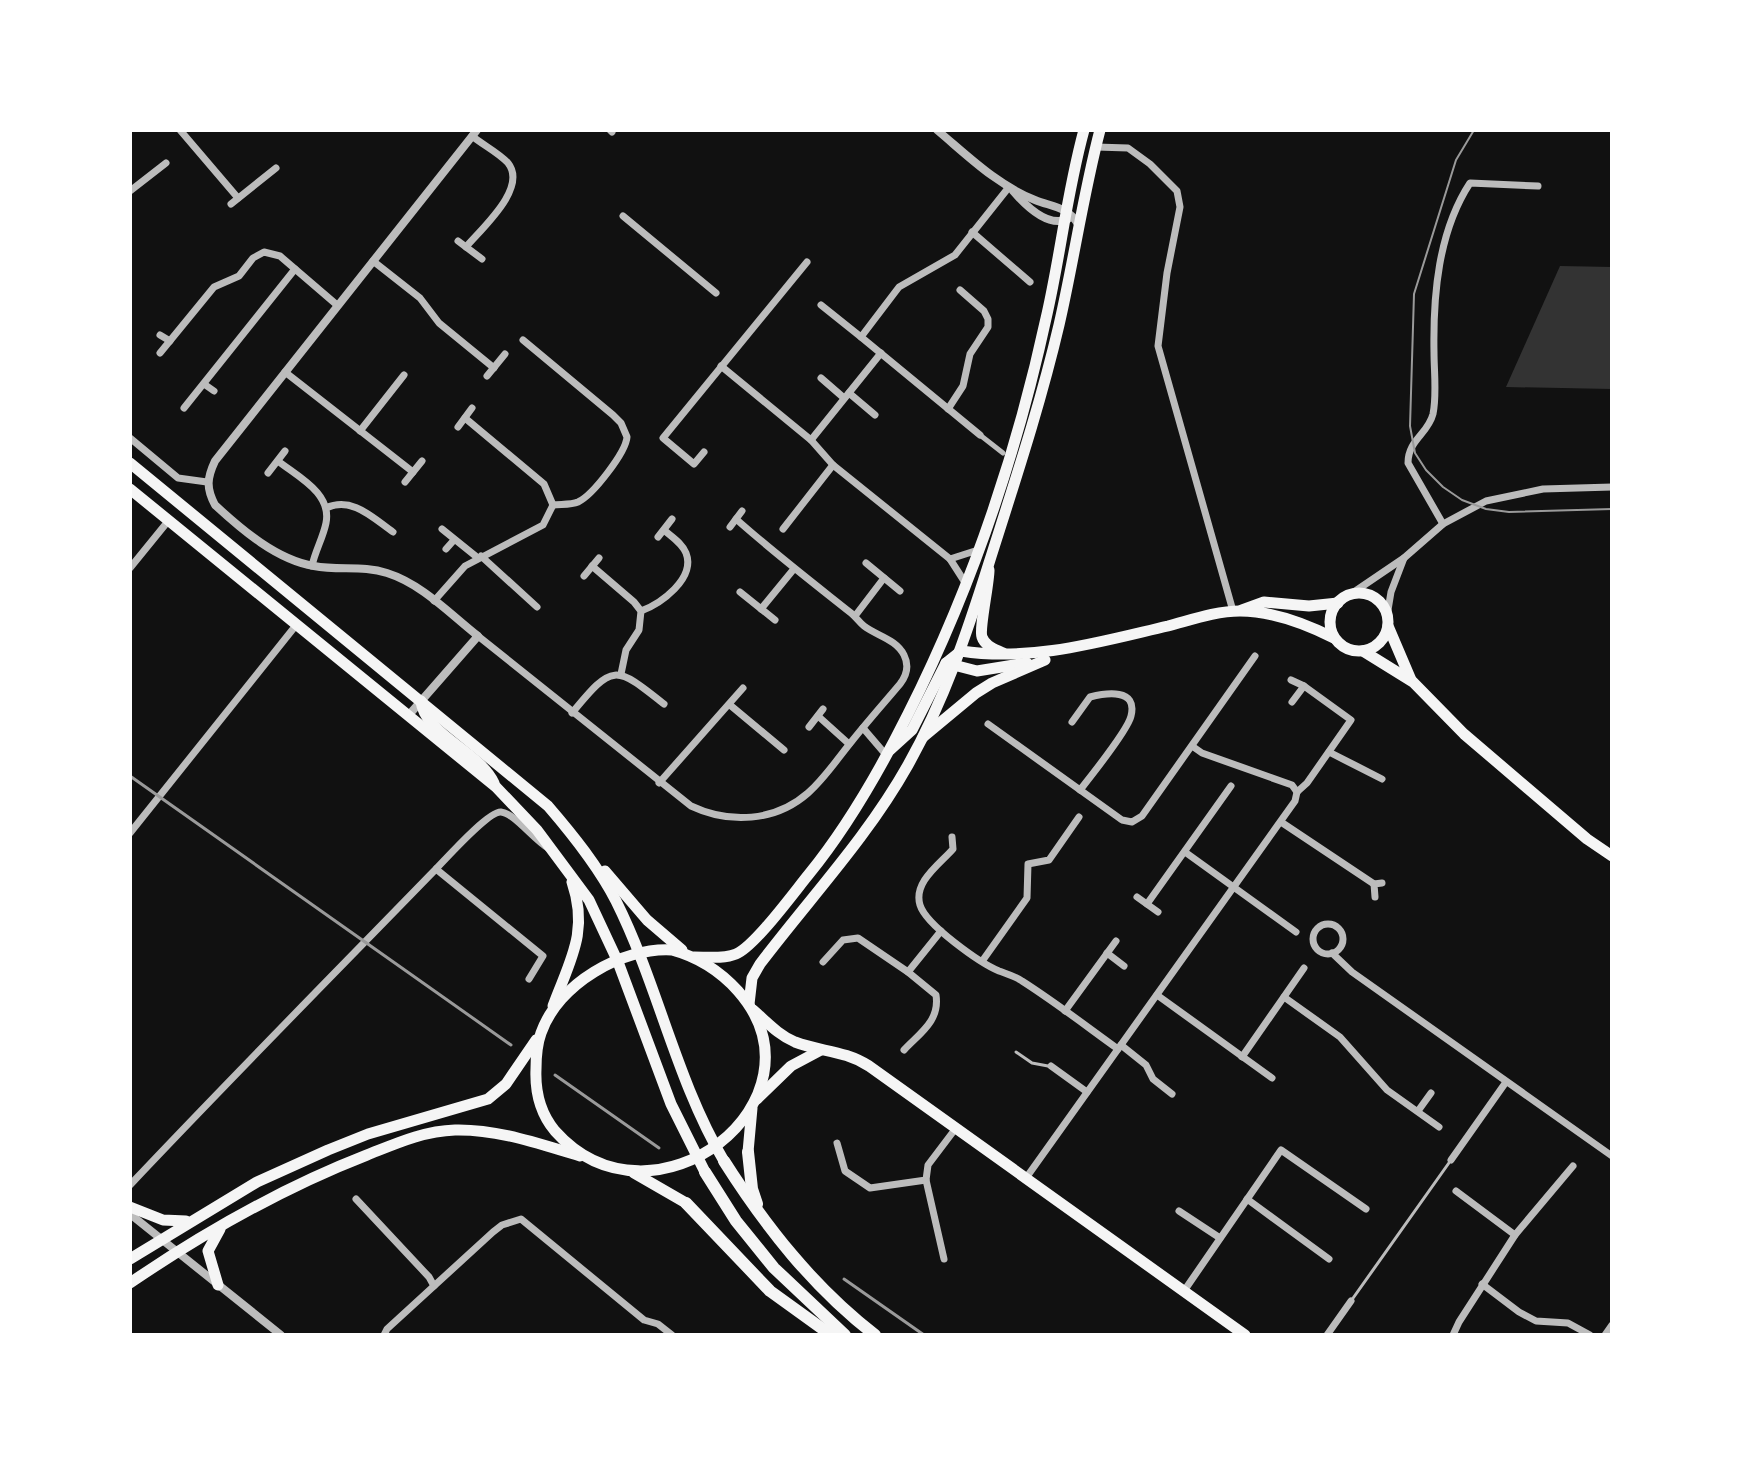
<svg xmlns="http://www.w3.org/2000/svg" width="1742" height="1465" font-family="Signika,sans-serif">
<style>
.water{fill:#333}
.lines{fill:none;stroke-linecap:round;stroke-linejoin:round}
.service{stroke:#bcbcbc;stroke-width:3}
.pedestrian{stroke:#bcbcbc;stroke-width:5}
.minor{stroke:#bcbcbc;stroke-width:7}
.tertiary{stroke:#bcbcbc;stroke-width:8}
.primary{stroke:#f5f5f5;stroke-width:11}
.trunk{stroke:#f5f5f5;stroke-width:11}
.motorway{stroke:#f5f5f5;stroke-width:12}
.tram{stroke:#9a9a9a;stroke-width:2}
.rail{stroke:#9a9a9a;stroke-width:3}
</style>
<rect width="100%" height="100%" fill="#111"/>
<polygon class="water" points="1560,266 1612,267 1612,389 1506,387"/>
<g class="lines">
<g class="service">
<polyline points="1016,1052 1032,1063 1048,1066"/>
<polyline points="1351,1301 1451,1160"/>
</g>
<polyline class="pedestrian" points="980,435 1003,453"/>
<g class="minor">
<polyline points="180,130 238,198"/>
<polyline points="610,130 612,132"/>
<polyline points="1096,147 1128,148 1150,164 1177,191 1180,207 1167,273 1158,346 1233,611"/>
<polyline points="130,191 166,163"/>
<polyline points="231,204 276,168"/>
<polyline points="623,216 716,293"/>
<polyline points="972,232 1030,282"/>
<polyline points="458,241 482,259"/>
<path d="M466,247C482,228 528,188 508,163C499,153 483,145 472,136"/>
<polyline points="373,261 420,298 439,323 494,368"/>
<polyline points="821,305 861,337"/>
<polyline points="160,335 170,341"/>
<path d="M523,340L613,415L621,423L627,437C626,452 593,495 578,502C571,505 561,504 553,505"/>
<polyline points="160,353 214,287 239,276 253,258 264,252 280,256 337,305"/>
<polyline points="721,366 811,440 833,465 950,559 966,584"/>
<polyline points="285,372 413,472"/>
<polyline points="487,376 505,354"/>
<polyline points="821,378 844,398"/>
<polyline points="204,384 214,391"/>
<polyline points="849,393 875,415"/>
<polyline points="184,408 295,269"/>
<polyline points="948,409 963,386 970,354 988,327 988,319 984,311 960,290"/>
<polyline points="458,427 472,408"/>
<polyline points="360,431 404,375"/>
<polyline points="980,435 861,337 899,287 955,255 1009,187"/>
<polyline points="130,438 178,478 207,482"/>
<polyline points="811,440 881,353"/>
<polyline points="704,452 694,464 663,438 807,262"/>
<path d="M278,461C298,477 332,493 326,523C323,538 315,551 312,566"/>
<polyline points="268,473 285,451"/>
<polyline points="405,482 422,461"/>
<path d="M326,508C352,496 373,518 393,532"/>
<path d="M1443,524L1408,463C1408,440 1428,434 1433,414C1437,395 1434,372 1434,352C1433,296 1438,232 1470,183L1538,186"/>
<polyline points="730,527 742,511"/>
<polyline points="442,529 478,558"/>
<polyline points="783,529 833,465"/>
<polyline points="658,537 672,519"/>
<polyline points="446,549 454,540"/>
<polyline points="481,556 537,607"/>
<polyline points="950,559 978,550"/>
<polyline points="866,563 900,591"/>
<polyline points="592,566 634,602 641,611 639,630 626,650 621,674"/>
<polyline points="130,568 169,520"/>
<polyline points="584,576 599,558"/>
<polyline points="740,592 775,620"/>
<polyline points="1348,596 1404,558 1443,524 1486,501 1543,489 1612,487"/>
<polyline points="434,601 465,566 543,525 553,505 544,484 465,418"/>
<polyline points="761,609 793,570"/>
<path d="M641,611C660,604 696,579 686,553C682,543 672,537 664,530"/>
<polyline points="855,616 884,578"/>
<polyline points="1387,616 1391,592 1404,558"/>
<path d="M478,636L691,806C729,824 775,822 808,793C825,778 838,758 852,741C868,721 884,703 900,684C907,675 909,665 904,655C896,639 877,636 864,626C859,622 856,617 851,613C812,582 773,552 736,519"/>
<polyline points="1292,702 1304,686"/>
<polyline points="730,705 784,750"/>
<path d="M572,713C613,663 615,665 664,704"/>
<polyline points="818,716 849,744"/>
<path d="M1072,722L1090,697C1106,693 1138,688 1131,716C1128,730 1091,776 1080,790"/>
<polyline points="988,724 1122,820 1132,822 1142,816 1255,656"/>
<polyline points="809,727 823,709"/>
<polyline points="863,728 887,756"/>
<polyline points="1192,746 1202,753 1292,785 1297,792"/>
<polyline points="1329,752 1382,779"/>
<polyline points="659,783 743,688"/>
<polyline points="1281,822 1374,884"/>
<polyline points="130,833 297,624"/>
<path d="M952,837L953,849C940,864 913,882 920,905C926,925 980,963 999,971C1007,974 1015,976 1022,981C1055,1002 1086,1026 1118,1049"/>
<polyline points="1185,852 1296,932"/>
<polyline points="436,869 543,956 529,979"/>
<polyline points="1137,897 1158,912"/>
<polyline points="1375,897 1374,884 1382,883"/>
<polyline points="1147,904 1231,786"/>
<circle cx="1328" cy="939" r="15"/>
<polyline points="1107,953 1124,966"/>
<polyline points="1332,953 1352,972 1612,1156"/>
<polyline points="983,960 1027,898 1028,864 1049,860 1079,817"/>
<path d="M823,962L843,940L858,938L908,972L936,995C940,1021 920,1033 904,1050"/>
<polyline points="908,972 941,931"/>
<polyline points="1157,995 1272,1078"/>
<polyline points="1284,997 1340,1037 1387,1090 1439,1127"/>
<polyline points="1065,1011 1116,941"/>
<polyline points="1121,1045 1146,1065 1153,1079 1172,1094"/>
<polyline points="1242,1057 1304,968"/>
<polyline points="1051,1066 1087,1092"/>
<polyline points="1418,1111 1431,1093"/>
<polyline points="837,1143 845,1171 870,1188 926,1180 928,1165 956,1128"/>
<polyline points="1451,1160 1506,1082"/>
<polyline points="1026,1178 1295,801 1297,792 1307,783 1351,720 1304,686 1291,680"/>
<polyline points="926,1180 944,1259"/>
<path d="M130,1185C230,1079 332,976 434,871C444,861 488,811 501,812C514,813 534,840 548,848"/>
<polyline points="1456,1191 1515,1235"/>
<polyline points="356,1199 429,1277 434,1286"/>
<polyline points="1247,1199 1329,1259"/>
<polyline points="1179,1211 1220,1238"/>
<polyline points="1482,1284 1519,1312 1536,1321 1568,1323 1590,1335"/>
<polyline points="1184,1291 1281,1150 1366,1209"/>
<polyline points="384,1335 387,1329 493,1232 502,1225 521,1219 644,1320 658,1324 672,1335"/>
<polyline points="1327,1335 1351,1301"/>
<polyline points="1453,1335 1459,1322 1515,1235 1573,1166"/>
<polyline points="1605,1335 1612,1325"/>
</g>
<g class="tertiary">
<path d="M937,130C968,156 997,185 1035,200C1053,207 1068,207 1078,224"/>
<path d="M1013,191C1025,205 1048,228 1068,219"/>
<path d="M408,716L478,636C450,614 422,584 387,573C363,565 338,571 314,566C277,560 242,530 215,505C206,488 207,478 215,461L477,130"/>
<polyline points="130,1214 281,1335"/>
</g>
<g class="primary">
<path d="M989,570C989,584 979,629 982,637C985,646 995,649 1003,653"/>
<circle cx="1359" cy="622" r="29"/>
<polyline points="1242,610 1264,602 1309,606 1338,603"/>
<polyline points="1388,626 1411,680"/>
<polyline points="1363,651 1413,682 1464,734 1587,839 1612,856"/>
<polyline points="946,663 977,671 1027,663"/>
<polyline points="923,737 976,693 992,683 1045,660"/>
<path d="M890,750L912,730L946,663L961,651C1032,662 1099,642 1168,626C1191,620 1216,611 1240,611C1272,611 1306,624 1334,638"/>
<path d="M753,1010C766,1021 778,1035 795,1042C821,1052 844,1050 869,1066L1245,1335"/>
<polyline points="757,1099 791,1066 821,1050"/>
</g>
<g class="trunk">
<path d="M130,463L548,806C573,835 598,866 616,901C658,985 676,1080 724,1161"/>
<polyline points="130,489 496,787 537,830 589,900 618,962 671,1104 705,1172"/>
<path d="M421,701C424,734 479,751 494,783"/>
<polyline points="605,871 647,920 682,950"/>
<path d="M672,950C698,957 720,971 738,991C834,1100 653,1241 555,1131C540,1113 535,1092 536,1069C536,1057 537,1044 541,1033C558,984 622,947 672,950Z"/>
<path d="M694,957C707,957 724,959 736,954C755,946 795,891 809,874C849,825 880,770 908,714C972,587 1017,453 1047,314C1061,252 1067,192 1084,130"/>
<path d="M749,1004L752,978L760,964C810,898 867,838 908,765C944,701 967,633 989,563C1014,484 1040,406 1059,325C1074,260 1083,195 1100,130"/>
<path d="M553,1006C570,960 589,932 572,882"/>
<polyline points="748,1152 752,1108"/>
<polyline points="634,1173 686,1203"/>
<polyline points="130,1207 163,1220 186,1221"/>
<polyline points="130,1259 257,1182 328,1150 368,1134 488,1099 506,1084 536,1040"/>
<path d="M130,1283C205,1232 282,1188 367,1155C395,1144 423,1131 455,1130C498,1129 539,1144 580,1156"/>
<polyline points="218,1285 208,1251 220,1229"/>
</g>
<g class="motorway">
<polyline points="748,1152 752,1189 757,1204"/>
<path d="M724,1161C766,1227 813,1287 875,1335"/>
<polyline points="705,1172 736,1221 774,1268 845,1335"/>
<polyline points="686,1203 770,1291 831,1335"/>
</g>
<polyline class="tram" points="1474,130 1456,160 1414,294 1410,426 1415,453 1426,470 1443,487 1462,500 1486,509 1509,512 1612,509"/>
<g class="rail">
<polyline points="130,776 511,1045"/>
<polyline points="555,1075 659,1148"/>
<polyline points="844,1279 924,1335"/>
</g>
</g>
<rect width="1742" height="1465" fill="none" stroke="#ffffff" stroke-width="264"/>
</svg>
